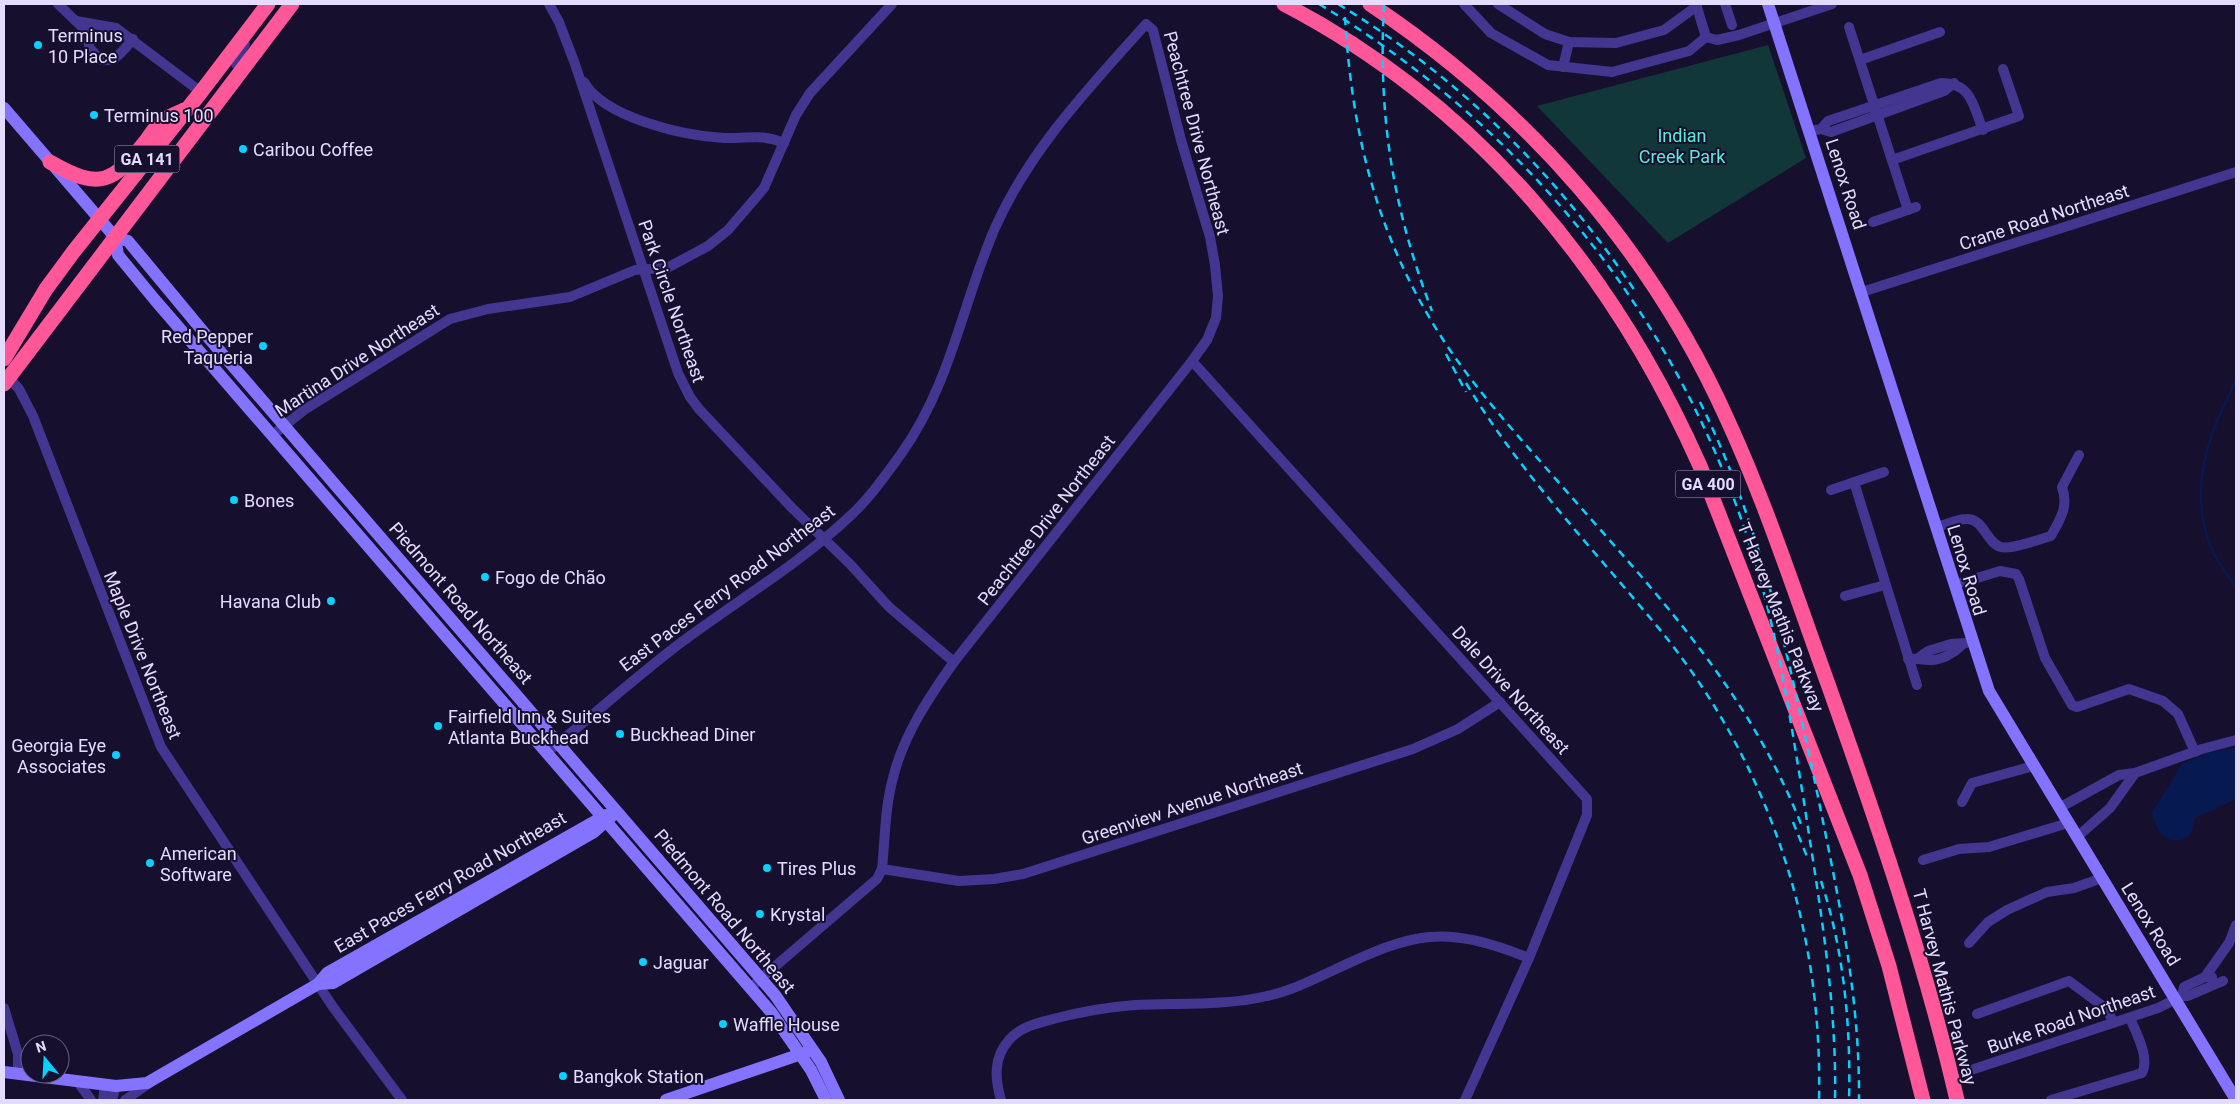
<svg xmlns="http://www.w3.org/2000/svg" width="2240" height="1104" font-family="Roboto,sans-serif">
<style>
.green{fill:#123739}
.water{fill:#061a51}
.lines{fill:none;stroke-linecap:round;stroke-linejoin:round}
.stream{stroke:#061a51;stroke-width:2.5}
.street{stroke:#423691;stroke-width:10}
.secondary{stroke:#8473ff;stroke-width:12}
.highway{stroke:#ff5798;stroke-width:15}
.rail{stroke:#08d0ff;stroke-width:2.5;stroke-dasharray:8 6;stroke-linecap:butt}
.poi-dot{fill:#08d0ff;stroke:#170f2e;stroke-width:2}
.labels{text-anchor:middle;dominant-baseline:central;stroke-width:4;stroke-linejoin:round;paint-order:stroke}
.shield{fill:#170f2e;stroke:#a69ec0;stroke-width:1}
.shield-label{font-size:16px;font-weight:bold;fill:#e4dcff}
.poi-label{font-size:18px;fill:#e4dcff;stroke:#170f2e;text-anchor:start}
.street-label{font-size:18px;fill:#e4dcff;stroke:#170f2e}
.park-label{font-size:18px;fill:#5cebd5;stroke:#170f2e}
</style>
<rect width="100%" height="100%" fill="#170f2e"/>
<polygon class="green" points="1768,45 1806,158 1668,243 1537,106"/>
<path class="water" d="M2236,747V799L2195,818L2191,833L2186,838C2167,848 2155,829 2152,813L2182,764L2208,753Z"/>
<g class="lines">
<path class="stream" d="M2236,379C2230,395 2222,409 2216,424C2193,481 2194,539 2236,586"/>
<g class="street">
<path d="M58,4L84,29L90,48L99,59C115,65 124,49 133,39"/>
<polyline points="549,4 559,22 575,64 678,373 690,397 699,409 792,508 850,564 889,607 954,662"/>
<polyline points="1464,4 1491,33 1548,65 1612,72 1689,51 1706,37 1717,40 1739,35 1832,4"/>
<polyline points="1498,4 1545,34 1569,42 1616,43 1664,30 1697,6"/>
<polyline points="1696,4 1706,37"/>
<polyline points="1725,4 1732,25"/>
<polyline points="76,21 116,28 201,92"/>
<polyline points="1849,27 1908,210"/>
<polyline points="1860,60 1940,32"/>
<polyline points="1563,67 1569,42"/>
<polyline points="242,68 236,64 237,58 245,44"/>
<path d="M584,82C604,118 685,136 724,138C747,139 761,133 784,143"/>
<polyline points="1821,129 1831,132 1944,91 1954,83"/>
<path d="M1810,131L1821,129L1828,121L1941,83C1972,83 1973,106 1983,130"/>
<polyline points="1892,160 2019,116 2003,69"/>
<polyline points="1873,222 1916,207"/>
<polyline points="1862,292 2236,172"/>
<polyline points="1192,361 1587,799 1587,815 1529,958 1465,1100"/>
<polyline points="8,377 19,389 33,416 161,747 333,1007 402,1100"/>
<polyline points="274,434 304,410 450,319 488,309 570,297 635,270 667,268 708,246 728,230 764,188 796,115 810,93 892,4"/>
<polyline points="1854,482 1917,685"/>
<polyline points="1831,490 1884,472"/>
<path d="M1936,527C1945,525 1957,519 1966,519C1984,518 1986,543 2001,547C2011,550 2040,539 2051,536C2060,519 2069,507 2062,487L2079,455"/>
<polyline points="1954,585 2000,571 2016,574 2019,579 2045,658 2072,705 2077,707 2129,689 2163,701 2178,714 2195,752"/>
<polyline points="1845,596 1885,585"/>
<polyline points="1918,658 1928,651 1951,644 1966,643"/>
<path d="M1908,659C1916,658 1921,660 1929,660C1941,661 1954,653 1962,645"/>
<path d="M552,748C596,713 638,675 683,641C738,600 799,564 849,517C869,499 885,476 901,454C951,384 962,304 995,228C1030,149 1089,88 1146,24L1153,30L1155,38L1181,140L1210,237L1215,265L1218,296L1216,318L1207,340L1192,361L954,662C929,697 903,736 893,778C885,807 885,839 882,869L877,879L750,988"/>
<polyline points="1962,802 1972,783 2033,766"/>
<polyline points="2059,808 2119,775 2135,773 2202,749 2236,740"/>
<polyline points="2077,837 2110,808 2135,773"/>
<polyline points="1923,860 1959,849 1989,847 2068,823"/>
<polyline points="882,869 959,881 994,879 1023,874 1413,749 1458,729 1500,702"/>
<polyline points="1969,943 1988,922 2007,910 2047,892 2074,888 2102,878"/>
<polyline points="2205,977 2229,943 2236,925"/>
<polyline points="2182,996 2184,987 2205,977 2212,977"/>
<polyline points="4,1008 18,1054 18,1073"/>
<polyline points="1977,1014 2069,981 2108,1010 2113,1023"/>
<polyline points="1974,1069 2158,1008 2182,996 2188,996 2223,981"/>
<polyline points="78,1082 91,1100"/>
<polyline points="103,1100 105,1085"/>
<polyline points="112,1100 116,1086"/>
<polyline points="125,1100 151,1082"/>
<path d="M1001,1100C995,1079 993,1058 1009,1040C1020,1027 1037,1023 1053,1019C1080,1012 1107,1007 1135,1005C1179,1003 1225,1006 1267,996C1291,991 1312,980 1334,970C1415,932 1443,924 1529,958"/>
<path d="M2051,1100L2142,1073C2150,1057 2136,1033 2130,1018"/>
</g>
<g class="secondary">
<polyline points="1768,4 1989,691 2236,1100"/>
<polyline points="4,108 115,237 118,255 155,300 771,1012 811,1070 826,1100"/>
<polyline points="115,237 128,241 206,335 775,995 821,1062 839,1100"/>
<polyline points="318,984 327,973 606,815"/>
<polyline points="4,1072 116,1086 147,1083 318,984 333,983 594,832 612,816"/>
<polyline points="666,1100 807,1052"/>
</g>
<g class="highway">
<path d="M1284,4C1476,104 1613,270 1700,466L1860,875L1889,966L1923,1100"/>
<path d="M1370,4C1526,108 1651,249 1728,421C1767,506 1796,596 1828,684C1877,822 1924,958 1957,1100"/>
<path d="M50,162C100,191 113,183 146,141C151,134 157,124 164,120C170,116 178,113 184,110"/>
<polyline points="4,359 46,289 74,251 201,92 268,4"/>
<polyline points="4,384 292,4"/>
</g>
<g class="rail">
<path d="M1319,4C1527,129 1680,319 1752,552C1778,634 1790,718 1804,802C1819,901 1837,1000 1835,1100"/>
<path d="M1338,4C1459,77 1559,176 1637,294"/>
<path d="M1384,4C1378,115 1392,206 1432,311"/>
<path d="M1345,17C1352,135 1377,237 1442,338C1474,388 1514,431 1553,476C1651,588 1748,687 1803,829"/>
<polyline points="1446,354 1466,392"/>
<path d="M1466,383C1523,478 1596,551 1665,636C1771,769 1823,931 1819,1100"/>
<path d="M1700,402C1762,528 1787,651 1816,787C1837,891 1860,993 1859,1100"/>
<polyline points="1793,822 1808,859"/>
<path d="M1821,881C1844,950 1851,1027 1849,1100"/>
</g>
</g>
<g class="poi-dot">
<circle cx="38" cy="45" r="5"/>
<circle cx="94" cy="115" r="5"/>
<circle cx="243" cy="149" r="5"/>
<circle cx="263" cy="346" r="5"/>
<circle cx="234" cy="500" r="5"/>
<circle cx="485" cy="577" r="5"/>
<circle cx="331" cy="601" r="5"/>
<circle cx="438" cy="726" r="5"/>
<circle cx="620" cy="734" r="5"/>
<circle cx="116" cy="755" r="5"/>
<circle cx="150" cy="863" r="5"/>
<circle cx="767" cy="868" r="5"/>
<circle cx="760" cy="914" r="5"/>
<circle cx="643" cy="962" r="5"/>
<circle cx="723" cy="1024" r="5"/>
<circle cx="563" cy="1076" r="5"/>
</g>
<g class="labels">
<g class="shield">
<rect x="114.5" y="145.5" width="65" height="27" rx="4"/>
<rect x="1675.5" y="470.5" width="65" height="27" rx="4"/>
</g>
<g class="shield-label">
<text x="147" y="159">GA 141</text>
<text x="1708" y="484">GA 400</text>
</g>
<g class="poi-label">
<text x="48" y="35">Terminus<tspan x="48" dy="21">10 Place</tspan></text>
<text x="104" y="115">Terminus 100</text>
<text x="253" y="149">Caribou Coffee</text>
<text x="253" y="336" text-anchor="end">Red Pepper<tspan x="253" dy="21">Taqueria</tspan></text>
<text x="244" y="500">Bones</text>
<text x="495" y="577">Fogo de Chão</text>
<text x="321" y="601" text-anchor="end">Havana Club</text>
<text x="448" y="716">Fairfield Inn &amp; Suites<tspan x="448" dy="21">Atlanta Buckhead</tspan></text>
<text x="630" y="734">Buckhead Diner</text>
<text x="106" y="745" text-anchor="end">Georgia Eye<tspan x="106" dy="21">Associates</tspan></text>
<text x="160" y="853">American<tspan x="160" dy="21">Software</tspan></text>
<text x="777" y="868">Tires Plus</text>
<text x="770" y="914">Krystal</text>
<text x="653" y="962">Jaguar</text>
<text x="733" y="1024">Waffle House</text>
<text x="573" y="1076">Bangkok Station</text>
</g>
<g class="street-label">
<text transform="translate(1197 133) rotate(75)">Peachtree Drive Northeast</text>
<text transform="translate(1846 184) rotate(72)">Lenox Road</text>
<text transform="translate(2044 217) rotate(-18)">Crane Road Northeast</text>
<text transform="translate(672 301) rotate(71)">Park Circle Northeast</text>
<text transform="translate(357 360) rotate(-33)">Martina Drive Northeast</text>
<text transform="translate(1046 520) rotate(-52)">Peachtree Drive Northeast</text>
<text transform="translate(1967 570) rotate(73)">Lenox Road</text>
<text transform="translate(727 588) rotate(-37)">East Paces Ferry Road Northeast</text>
<text transform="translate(461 603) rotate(49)">Piedmont Road Northeast</text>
<text transform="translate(1781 617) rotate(68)">T Harvey Mathis Parkway</text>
<text transform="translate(143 655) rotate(68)">Maple Drive Northeast</text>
<text transform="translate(1511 690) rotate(48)">Dale Drive Northeast</text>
<text transform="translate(1192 803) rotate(-18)">Greenview Avenue Northeast</text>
<text transform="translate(450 882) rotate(-30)">East Paces Ferry Road Northeast</text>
<text transform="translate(725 911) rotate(50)">Piedmont Road Northeast</text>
<text transform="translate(2151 924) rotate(58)">Lenox Road</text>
<text transform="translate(1945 987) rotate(75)">T Harvey Mathis Parkway</text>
<text transform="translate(2071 1019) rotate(-19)">Burke Road Northeast</text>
</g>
<g class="park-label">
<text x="1682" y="135">Indian<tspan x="1682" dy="21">Creek Park</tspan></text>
</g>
</g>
<rect width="2240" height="1104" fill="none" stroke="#e4dcff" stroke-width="10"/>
<g transform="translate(45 1059) rotate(342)"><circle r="24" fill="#170f2e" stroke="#696182"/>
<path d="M0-4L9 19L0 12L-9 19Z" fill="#08d0ff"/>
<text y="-8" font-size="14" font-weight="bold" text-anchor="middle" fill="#e4dcff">N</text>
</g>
</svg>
